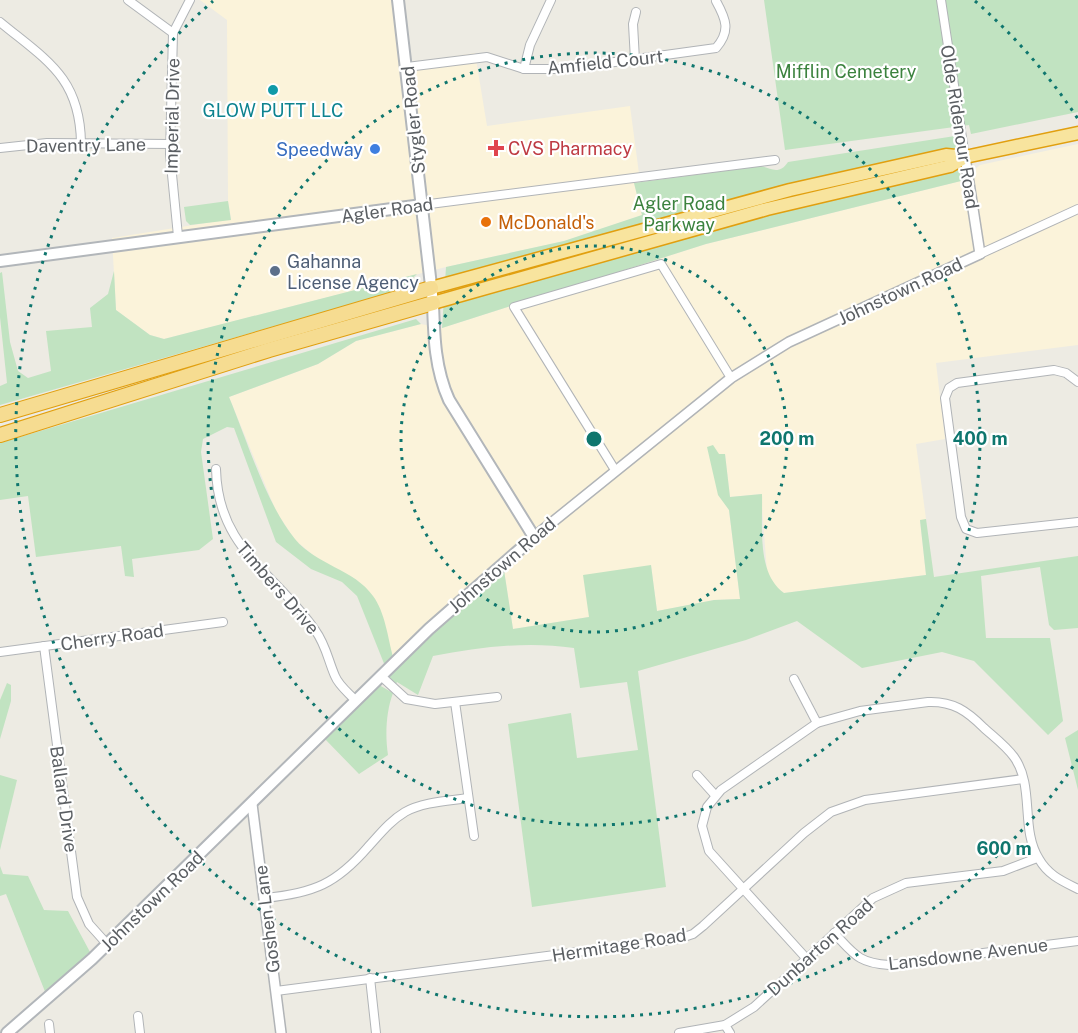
<svg xmlns="http://www.w3.org/2000/svg" width="1078" height="1033" font-family="'Public Sans',sans-serif">
<style>
.commercial{fill:#fbf3da}
.green{fill:#c1e3c1}
.lines{fill:none;stroke-linecap:round;stroke-linejoin:round}
.minor-casing{stroke:#b1b4b7;stroke-width:10}
.tertiary-casing{stroke:#b1b4b7;stroke-width:12}
.secondary-casing{stroke:#b2b6ba;stroke-width:14}
.trunk-casing{stroke:#e19f0f;stroke-width:15}
.motorway-casing{stroke:#e19f0f;stroke-width:16}
.minor{stroke:#fff;stroke-width:8}
.tertiary{stroke:#fff;stroke-width:9}
.secondary{stroke:#fff;stroke-width:10}
.trunk{stroke:#f8e49e;stroke-width:12}
.motorway{stroke:#f6dc91;stroke-width:14}
.ring{fill:none;stroke:#0f766e;stroke-width:3;stroke-dasharray:3 6}
.culture-dot{fill:#0f9aa8;stroke:#fff;stroke-width:2}
.health-dot{fill:#e0444e;stroke:#fff;stroke-width:2}
.shop-dot{fill:#3f7fe0;stroke:#fff;stroke-width:2}
.food-dot{fill:#e8710a;stroke:#fff;stroke-width:2}
.service-dot{fill:#5c6f8a;stroke:#fff;stroke-width:2}
.labels{text-anchor:middle;dominant-baseline:central;stroke-width:4.5;stroke-linejoin:round;paint-order:stroke}
.street-label{font-size:18px;fill:#5b5f63;stroke:#fff}
.park-label{font-size:18px;fill:#3b823e;stroke:#fff}
.culture-label{font-size:18px;fill:#0d838f;stroke:#fff}
.health-label{font-size:18px;fill:#be3a42;stroke:#fff;text-anchor:start}
.shop-label{font-size:18px;fill:#366cbe;stroke:#fff;text-anchor:end}
.food-label{font-size:18px;fill:#c56008;stroke:#fff;text-anchor:start}
.service-label{font-size:18px;fill:#4e5e75;stroke:#fff;text-anchor:start}
.centre{fill:#0f766e;stroke:#fff;stroke-width:3}
.ring-label{font-size:18px;text-anchor:middle;font-weight:bold;fill:#0f766e;stroke:#fff;stroke-width:4.5;stroke-linejoin:round;paint-order:stroke}
</style>
<rect width="100%" height="100%" fill="#edebe3"/>
<g class="commercial">
<polygon points="200,0 402,0 412,63 475,53 487,126 630,106 640,181 634,183 642,215 564,241 446,267 164,339 150,335 116,310 112,238 231,219 228,201 227,20"/>
<polygon points="1078,144 1078,345 936,363 945,439 916,444 926,519 920,521 926,575 784,593 774,586 767,572 761,494 730,497 725,454 719,455 718,494 729,510 740,599 714,600 657,611 651,565 589,617 513,629 504,570 393,657 379,609 357,580 319,560 295,540 276,511 229,397 318,364 356,341 421,324 442,328 706,244 961,181 980,165"/>
</g>
<g class="green">
<polygon points="764,0 1078,0 1078,112 971,134 969,125 785,150"/>
<path d="M955,136L961,181L706,244L442,328L446,267L564,241L642,215L634,183L761,166C773,170 780,174 788,162Z"/>
<polygon points="228,201 231,220 190,225 186,221 184,207"/>
<polygon points="114,271 116,310 150,335 164,339 417,274 400,290 0,405 0,386 7,383 0,317 0,273 2,272 10,342 18,371 28,378 51,371 46,331 92,327 90,308 108,294"/>
<path d="M416,319L421,324L356,341L318,364L229,397C247,440 266,504 295,539C316,565 354,569 373,596C385,612 388,638 393,657L385,666L357,596L342,582L311,569L276,542L234,428L227,427L203,439L201,452L213,539L199,550L132,559L134,577L125,576L121,546L36,557L28,496L0,500V443Z"/>
<path d="M713,445L719,454H725L730,497L762,494C763,525 756,573 784,593L926,575L920,520L926,519L934,577L1078,556V628L1054,630L1049,625L1040,567L981,576L986,638H1050L1063,721L1048,735L974,661L942,652L862,668L797,621L746,640L638,671L666,887L532,907L508,724L571,713L577,758L638,750L627,682L580,688L574,648C527,641 480,647 433,656L418,695L397,682L395,686L389,676L423,639L504,570L513,629L589,617L583,575L651,565L657,611L714,600L740,599L729,510L718,495L707,447Z"/>
<polygon points="7,683 11,685 11,701 0,739 0,700"/>
<path d="M379,685L393,693C386,712 385,735 388,755L359,774L324,738Z"/>
<polygon points="1078,730 1078,790 1065,738"/>
<polygon points="0,775 17,780 0,850"/>
<polygon points="0,866 3,874 28,876 44,910 68,911 90,952 46,994 6,894 0,896"/>
</g>
<g class="lines">
<defs>
<g id="minor">
<polyline points="128,0 173,33"/>
<polyline points="941,0 965,157"/>
<path d="M0,22C46,60 80,77 81,143"/>
<polyline points="635,60 633,24 636,12"/>
<path d="M407,67L487,57L524,69H564L716,48C731,31 726,19 716,1"/>
<polyline points="524,69 530,45 551,0"/>
<polyline points="0,148 47,143 172,144"/>
<polyline points="422,205 775,160"/>
<polyline points="178,236 170,154 173,33 190,0"/>
<polyline points="980,254 1078,209"/>
<polyline points="1078,382 1066,373 1054,370 957,383 949,388 945,398 961,517 966,529 977,533 1078,522"/>
<path d="M216,469C218,550 275,572 315,630C326,645 328,660 335,676C339,686 349,693 356,701"/>
<polyline points="615,470 514,307 661,264 731,378"/>
<polyline points="44,646 77,897 89,924 107,944"/>
<polyline points="0,652 223,622"/>
<polyline points="381,676 406,699 435,704 497,697"/>
<polyline points="794,679 817,723"/>
<polyline points="455,702 474,836"/>
<polyline points="697,775 715,795"/>
<path d="M265,898C314,893 336,884 368,847C380,834 390,821 405,812C423,802 448,801 468,798"/>
<path d="M834,933C854,954 858,963 889,965L1078,941"/>
<path d="M806,958L709,851L702,826L707,807L721,790L817,723L860,711L928,702C953,701 967,711 984,728C994,737 1006,746 1014,757C1035,786 1020,829 1039,859C1048,875 1062,881 1078,889"/>
<polyline points="370,978 376,1033"/>
<polyline points="276,991 678,939 693,934 703,926 804,833 831,812 865,800 1023,779"/>
<polyline points="138,1016 140,1033"/>
<polyline points="49,1024 50,1033"/>
<polyline points="725,1025 730,1033"/>
<polyline points="679,1033 725,1025 754,1007 873,898 906,883 1003,871 1037,858"/>
</g>
<g id="tertiary">
<polyline points="534,537 731,378 789,342 980,254 965,157"/>
<polyline points="252,804 281,1033"/>
</g>
<g id="secondary">
<polyline points="0,261 422,205"/>
<path d="M7,1033L92,959L429,629L534,537L449,400C435,369 434,337 433,303L398,0"/>
</g>
<g id="trunk">
<polyline points="431,288 790,190 946,155 965,157 1078,133"/>
<polyline points="433,303 767,209 950,166 965,157"/>
</g>
<g id="motorway">
<polyline points="0,415 431,288"/>
<polyline points="0,435 269,350 433,303"/>
</g>
</defs>
<use href="#minor" class="minor-casing"/>
<use href="#tertiary" class="tertiary-casing"/>
<use href="#secondary" class="secondary-casing"/>
<use href="#trunk" class="trunk-casing"/>
<use href="#motorway" class="motorway-casing"/>
<use href="#minor" class="minor"/>
<use href="#tertiary" class="tertiary"/>
<use href="#secondary" class="secondary"/>
<use href="#trunk" class="trunk"/>
<use href="#motorway" class="motorway"/>
</g>
<g class="ring">
<circle cx="594" cy="439" r="193"/>
<circle cx="594" cy="439" r="386"/>
<path d="M1078 759A580 580 0 1 1 213 1M975 1A580 580 0 0 1 1078 119"/>
</g>
<circle class="culture-dot" cx="273" cy="90" r="6"/>
<path class="health-dot" d="M493 139h6v6h6v6h-6v6h-6v-6h-6v-6h6z"/>
<circle class="shop-dot" cx="375" cy="149" r="6"/>
<circle class="food-dot" cx="486" cy="222" r="6"/>
<circle class="service-dot" cx="275" cy="271" r="6"/>
<g class="labels">
<g class="street-label">
<text transform="translate(605 62) rotate(-6)">Amfield Court</text>
<text transform="translate(172 116) rotate(-89)">Imperial Drive</text>
<text transform="translate(413 120) rotate(-96)">Stygler Road</text>
<text transform="translate(960 127) rotate(81)">Olde Ridenour Road</text>
<text transform="translate(86 145) rotate(-1)">Daventry Lane</text>
<text transform="translate(387 210) rotate(-8)">Agler Road</text>
<text transform="translate(900 291) rotate(-25)">Johnstown Road</text>
<text transform="translate(502 565) rotate(-41)">Johnstown Road</text>
<text transform="translate(278 588) rotate(49)">Timbers Drive</text>
<text transform="translate(112 637) rotate(-8)">Cherry Road</text>
<text transform="translate(64 799) rotate(82)">Ballard Drive</text>
<text transform="translate(152 901) rotate(-44)">Johnstown Road</text>
<text transform="translate(267 919) rotate(-97)">Goshen Lane</text>
<text transform="translate(619 945) rotate(-9)">Hermitage Road</text>
<text transform="translate(820 947) rotate(-42)">Dunbarton Road</text>
<text transform="translate(968 954) rotate(-7)">Lansdowne Avenue</text>
</g>
<g class="park-label">
<text x="846" y="71">Mifflin Cemetery</text>
<text x="679" y="203">Agler Road<tspan x="679" dy="21">Parkway</tspan></text>
</g>
<g class="culture-label">
<text x="273" y="110">GLOW PUTT LLC</text>
</g>
<g class="health-label">
<text x="508" y="148">CVS Pharmacy</text>
</g>
<g class="shop-label">
<text x="363" y="149">Speedway</text>
</g>
<g class="food-label">
<text x="498" y="222">McDonald's</text>
</g>
<g class="service-label">
<text x="287" y="261">Gahanna<tspan x="287" dy="21">License Agency</tspan></text>
</g>
</g>
<circle cx="594" cy="439" r="9" class="centre"/>
<g class="ring-label">
<text x="787" y="445">200 m</text>
<text x="980" y="445">400 m</text>
<text x="1004" y="855">600 m</text>
</g>
</svg>
